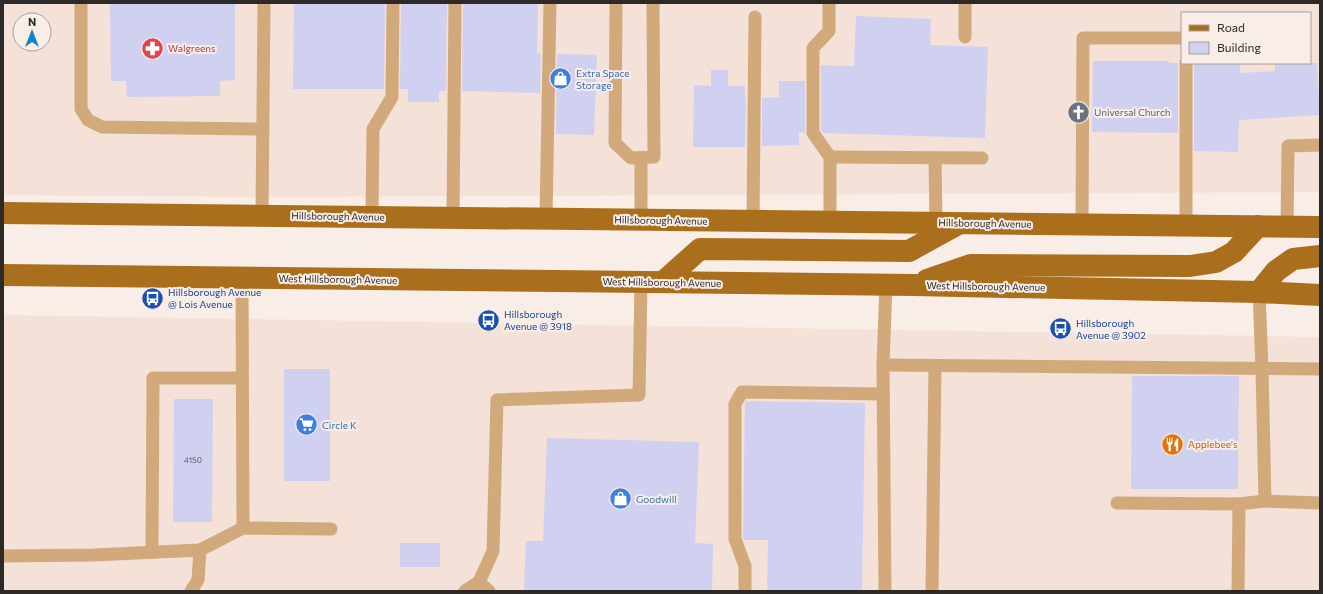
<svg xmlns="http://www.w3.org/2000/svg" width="1323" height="594" font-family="Commissioner,sans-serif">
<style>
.built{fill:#f4e1d8;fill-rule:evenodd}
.building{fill:#d0d0f1}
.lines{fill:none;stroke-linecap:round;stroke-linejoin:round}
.lane{stroke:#d2a97b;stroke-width:13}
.primary{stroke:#aa6f1d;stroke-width:22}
.labels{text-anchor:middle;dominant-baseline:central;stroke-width:4;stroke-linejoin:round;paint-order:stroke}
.number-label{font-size:8px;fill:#56535a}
.health-label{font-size:10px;fill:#be3a42;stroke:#f8ede7;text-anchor:start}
.shop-label{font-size:10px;fill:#366cbe;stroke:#f8ede7;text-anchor:start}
.worship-label{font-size:10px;fill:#5b616d;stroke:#f8ede7;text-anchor:start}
.street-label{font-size:10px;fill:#2d2927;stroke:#f8ede7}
.transit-label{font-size:10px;fill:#164399;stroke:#f8ede7;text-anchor:start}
.food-label{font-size:10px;fill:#c56008;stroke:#f8ede7;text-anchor:start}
</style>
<rect width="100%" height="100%" fill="#f8ede7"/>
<g class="built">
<path d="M3,3H1320V192L265,197L3,195ZM1182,13H1310V63H1182ZM20,20H44V44H20Z"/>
<polygon points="3,315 1320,337 1320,591 3,591"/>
</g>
<g class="building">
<polygon points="110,3 235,3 235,80 220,81 220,96 127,97 126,81 111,81"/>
<polygon points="294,3 385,3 384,89 293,89"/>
<polygon points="401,3 447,3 446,91 439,91 439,102 408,102 408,89 400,89"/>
<polygon points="463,3 538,3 537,53 541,53 540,93 462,91"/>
<polygon points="856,16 931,19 930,45 988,47 985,138 823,133 821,130 821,65 854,66"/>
<polygon points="557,54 597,55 594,135 556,134"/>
<polygon points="1093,61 1169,61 1169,63 1178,63 1178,133 1092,132"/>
<polygon points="1194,63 1240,63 1240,73 1275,71 1275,63 1317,63 1320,115 1239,120 1238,152 1194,151"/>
<polygon points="711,70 728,70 728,86 745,86 745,98 746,98 745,147 693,147 694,85 711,86"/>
<polygon points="779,81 805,81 805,133 799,132 799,145 762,146 762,98 779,97"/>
<rect x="284" y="369" width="46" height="112"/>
<polygon points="1132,376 1239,376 1238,489 1131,489"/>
<polygon points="174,399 213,399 212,522 173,522"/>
<polygon points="746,401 865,403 862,591 767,591 768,540 744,540 743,538 745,403"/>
<polygon points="547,438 699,442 695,543 713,544 712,591 524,591 526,541 543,541"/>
<rect x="400" y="543" width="40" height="24"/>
</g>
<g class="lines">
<g class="lane">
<polyline points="81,3 81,109 88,120 102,127 263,129"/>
<polyline points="616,3 615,143 631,158 654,157 653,3"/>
<polyline points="829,3 829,31 813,48 813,133 830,157 830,221"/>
<polyline points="965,37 965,3"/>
<polyline points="830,157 982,158"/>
<polyline points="935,158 936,223"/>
<polyline points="262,215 264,3"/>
<polyline points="372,217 373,129 392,97 393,3"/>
<polyline points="453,218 455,3"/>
<polyline points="546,218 550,3"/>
<polyline points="641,219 641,158"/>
<polyline points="753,221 755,17"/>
<polyline points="1082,224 1083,38 1182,38"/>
<polyline points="1186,225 1186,63"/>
<polyline points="1287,226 1288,146 1320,145"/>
<polyline points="242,278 243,528"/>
<polyline points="883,365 1320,369"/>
<polyline points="1265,501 1320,503"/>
<polyline points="1117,503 1239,504"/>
<polyline points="152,552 153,378 242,378"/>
<polyline points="3,556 94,555 200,550 243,528 331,529"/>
<polyline points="479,582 489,591"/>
<polyline points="191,591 198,580 200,550"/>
<polyline points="465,591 479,582 493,551 497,400 639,395 641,282"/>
<polyline points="745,591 745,566 735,539 735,404 742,392 883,394"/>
<polyline points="885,591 883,365 886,284"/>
<polyline points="932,591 935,366"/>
<polyline points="1238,591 1239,504 1265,501 1262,369 1259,292"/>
</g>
<g class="primary">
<polyline points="3,213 1320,227"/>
<polyline points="3,275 913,285 1259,292 1320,295"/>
<polyline points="927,280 971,265 1190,266 1216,262 1234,252 1258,226"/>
<polyline points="663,282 700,249 909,251 958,224"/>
<polyline points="1259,292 1276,271 1293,259 1320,256"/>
</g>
</g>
<defs>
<symbol id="pharmacy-disc" viewBox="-11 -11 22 22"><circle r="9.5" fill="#e0444e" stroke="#f8ede7"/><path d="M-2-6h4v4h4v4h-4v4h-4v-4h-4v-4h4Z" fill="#fff"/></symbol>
<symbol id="shop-disc" viewBox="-11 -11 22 22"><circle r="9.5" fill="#3f7fe0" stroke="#f8ede7"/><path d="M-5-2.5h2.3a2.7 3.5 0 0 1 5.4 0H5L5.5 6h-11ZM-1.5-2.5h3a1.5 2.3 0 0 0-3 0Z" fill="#fff"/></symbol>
<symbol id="church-disc" viewBox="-11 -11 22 22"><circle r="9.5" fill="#6b7280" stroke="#f8ede7"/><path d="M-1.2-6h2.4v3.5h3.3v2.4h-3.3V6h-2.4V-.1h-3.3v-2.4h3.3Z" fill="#fff"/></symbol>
<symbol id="bus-disc" viewBox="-11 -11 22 22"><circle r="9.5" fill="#1a4fb4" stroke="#f8ede7"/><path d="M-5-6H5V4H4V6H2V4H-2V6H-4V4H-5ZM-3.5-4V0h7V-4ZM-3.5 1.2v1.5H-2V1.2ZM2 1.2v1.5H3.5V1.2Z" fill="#fff"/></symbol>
<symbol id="supermarket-disc" viewBox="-11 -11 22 22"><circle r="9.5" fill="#3f7fe0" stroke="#f8ede7"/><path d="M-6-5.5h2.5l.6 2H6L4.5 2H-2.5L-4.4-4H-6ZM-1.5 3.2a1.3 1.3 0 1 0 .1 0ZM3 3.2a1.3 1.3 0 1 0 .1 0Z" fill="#fff"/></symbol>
<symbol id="restaurant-disc" viewBox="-11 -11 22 22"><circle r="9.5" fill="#e8710a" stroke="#f8ede7"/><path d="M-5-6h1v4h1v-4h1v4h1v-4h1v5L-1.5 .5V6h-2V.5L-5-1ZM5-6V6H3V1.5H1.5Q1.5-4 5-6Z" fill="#fff"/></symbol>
</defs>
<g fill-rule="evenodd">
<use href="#pharmacy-disc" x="140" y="36" width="25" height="25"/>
<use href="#shop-disc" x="548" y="66" width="25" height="25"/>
<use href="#church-disc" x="1066" y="100" width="25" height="25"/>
<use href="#bus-disc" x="140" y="286" width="25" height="25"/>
<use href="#bus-disc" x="476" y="308" width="25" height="25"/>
<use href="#bus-disc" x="1048" y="316" width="25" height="25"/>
<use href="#supermarket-disc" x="294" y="412" width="25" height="25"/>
<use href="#restaurant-disc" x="1160" y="432" width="25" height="25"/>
<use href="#shop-disc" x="608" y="486" width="25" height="25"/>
</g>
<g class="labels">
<g class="number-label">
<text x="193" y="460">4150</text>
</g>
<g class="health-label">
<text x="168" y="48">Walgreens</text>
</g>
<g class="shop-label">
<text x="576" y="73">Extra Space<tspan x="576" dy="12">Storage</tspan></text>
<text x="322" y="425">Circle K</text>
<text x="636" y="499">Goodwill</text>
</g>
<g class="worship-label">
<text x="1094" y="112">Universal Church</text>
</g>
<g class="street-label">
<text transform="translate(338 216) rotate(1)">Hillsborough Avenue</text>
<text transform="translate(661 220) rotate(1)">Hillsborough Avenue</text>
<text transform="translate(985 223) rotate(1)">Hillsborough Avenue</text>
<text transform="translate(338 279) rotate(1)">West Hillsborough Avenue</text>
<text transform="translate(662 282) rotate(1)">West Hillsborough Avenue</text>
<text transform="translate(986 286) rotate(1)">West Hillsborough Avenue</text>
</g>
<g class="transit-label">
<text x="168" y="292">Hillsborough Avenue<tspan x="168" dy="12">@ Lois Avenue</tspan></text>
<text x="504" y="314">Hillsborough<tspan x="504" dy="12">Avenue @ 3918</tspan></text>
<text x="1076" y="323">Hillsborough<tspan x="1076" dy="12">Avenue @ 3902</tspan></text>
</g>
<g class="food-label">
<text x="1188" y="444">Applebee's</text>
</g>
</g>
<rect width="1323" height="594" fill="none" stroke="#2d2927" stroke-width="8"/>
<rect x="1181" y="12" width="130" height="52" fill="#f8ede7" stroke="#a79f9a"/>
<rect x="1189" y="25" width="20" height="6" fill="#aa6f1d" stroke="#a79f9a"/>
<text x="1217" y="32" font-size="12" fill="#2d2927">Road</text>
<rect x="1189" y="42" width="20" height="12" fill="#d0d0f1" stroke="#a79f9a"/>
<text x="1217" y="52" font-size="12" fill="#2d2927">Building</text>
<g transform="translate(32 32)"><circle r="19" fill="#f8ede7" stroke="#a79f9a"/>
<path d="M0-3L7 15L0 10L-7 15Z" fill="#1383cc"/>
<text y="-6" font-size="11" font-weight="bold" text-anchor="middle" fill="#2d2927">N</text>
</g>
</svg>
